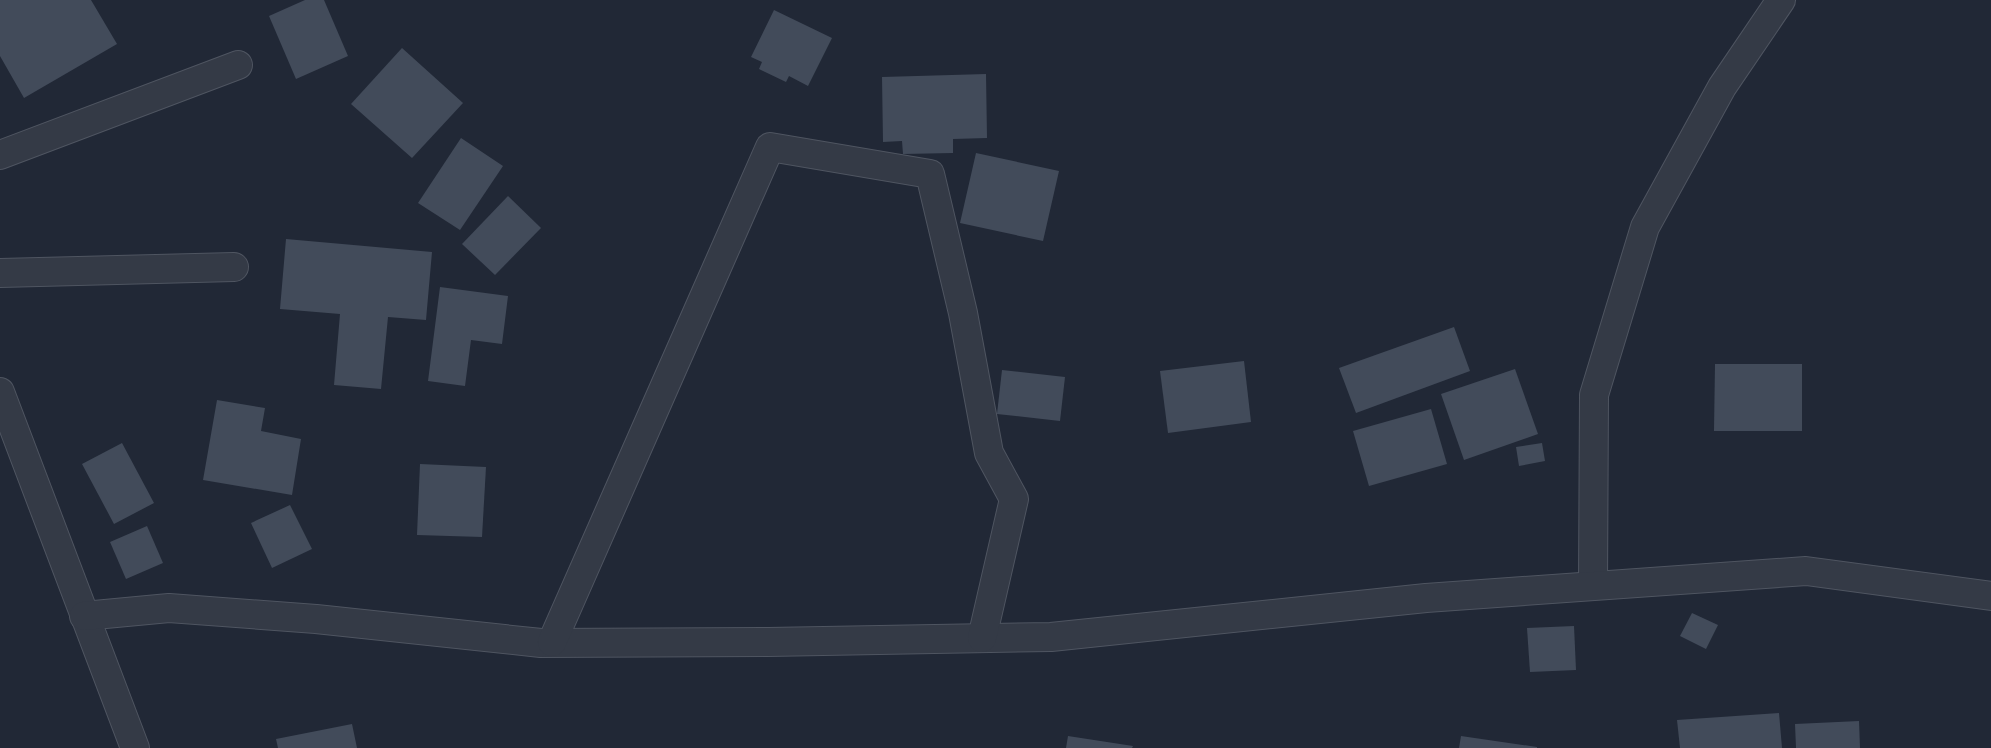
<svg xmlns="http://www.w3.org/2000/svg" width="1991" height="748" font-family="'DejaVu Sans',sans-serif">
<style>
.building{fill:#424b5a}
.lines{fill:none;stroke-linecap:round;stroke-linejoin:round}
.minor-casing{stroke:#4f5561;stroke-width:30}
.minor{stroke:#343a46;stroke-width:28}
</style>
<rect width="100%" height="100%" fill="#212836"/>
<g class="building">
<polygon points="0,0 91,0 117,44 24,98 0,56"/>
<polygon points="305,0 324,0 348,56 296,79 269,16"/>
<polygon points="774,10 832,38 808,86 789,76 786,82 759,69 762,62 751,57"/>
<polygon points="402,48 463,103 412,158 351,104"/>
<polygon points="986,74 987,138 953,139 953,153 903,154 902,141 883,142 882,77"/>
<polygon points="461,138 503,166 460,230 418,203"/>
<polygon points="976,153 1059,171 1043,241 960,223"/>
<polygon points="508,196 541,228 495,275 462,244"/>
<polygon points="286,239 432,252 426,320 388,317 381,389 334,385 340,314 280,309"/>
<polygon points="440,287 508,296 502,344 471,340 465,386 428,381"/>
<polygon points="1454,327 1470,371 1356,413 1339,368"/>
<polygon points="1244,361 1251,422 1168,433 1160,371"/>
<polygon points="1715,364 1802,364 1802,431 1714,431"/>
<polygon points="1515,369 1538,434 1464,460 1441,394"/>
<polygon points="1002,370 1065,377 1060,421 997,414"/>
<polygon points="217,400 265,408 261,431 301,439 292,495 203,480"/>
<polygon points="1431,409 1447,464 1369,486 1353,431"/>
<polygon points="122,443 154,503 114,524 82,464"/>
<polygon points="1542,443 1545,461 1519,466 1516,447"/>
<polygon points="420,464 486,467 482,537 417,535"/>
<polygon points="290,505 312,549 272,568 251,523"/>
<polygon points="147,526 163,563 126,579 110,542"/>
<polygon points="1692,613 1718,625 1706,649 1680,636"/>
<polygon points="1574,626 1576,670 1530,672 1527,628"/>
<polygon points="1779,713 1782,748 1680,748 1677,720"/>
<polygon points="1859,721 1860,748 1796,748 1795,724"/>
<polygon points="352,724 357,748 278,748 276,739"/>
<polygon points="1068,736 1133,746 1132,748 1066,748"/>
<polygon points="1461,736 1537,747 1537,748 1459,748"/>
</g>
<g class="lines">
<defs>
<g id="minor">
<polyline points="0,155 238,65"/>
<polyline points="0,273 234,267"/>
<polyline points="0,392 135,748"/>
<polyline points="1593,585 1594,395 1645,227 1722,87 1781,0"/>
<polyline points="84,616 169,608 316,619 541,643 768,642 1051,637 1426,598 1806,571 1991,596"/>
<polyline points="552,642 770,147 930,174 963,313 989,453 1014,499 982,638"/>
</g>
</defs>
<use href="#minor" class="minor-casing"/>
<use href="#minor" class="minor"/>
</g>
</svg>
